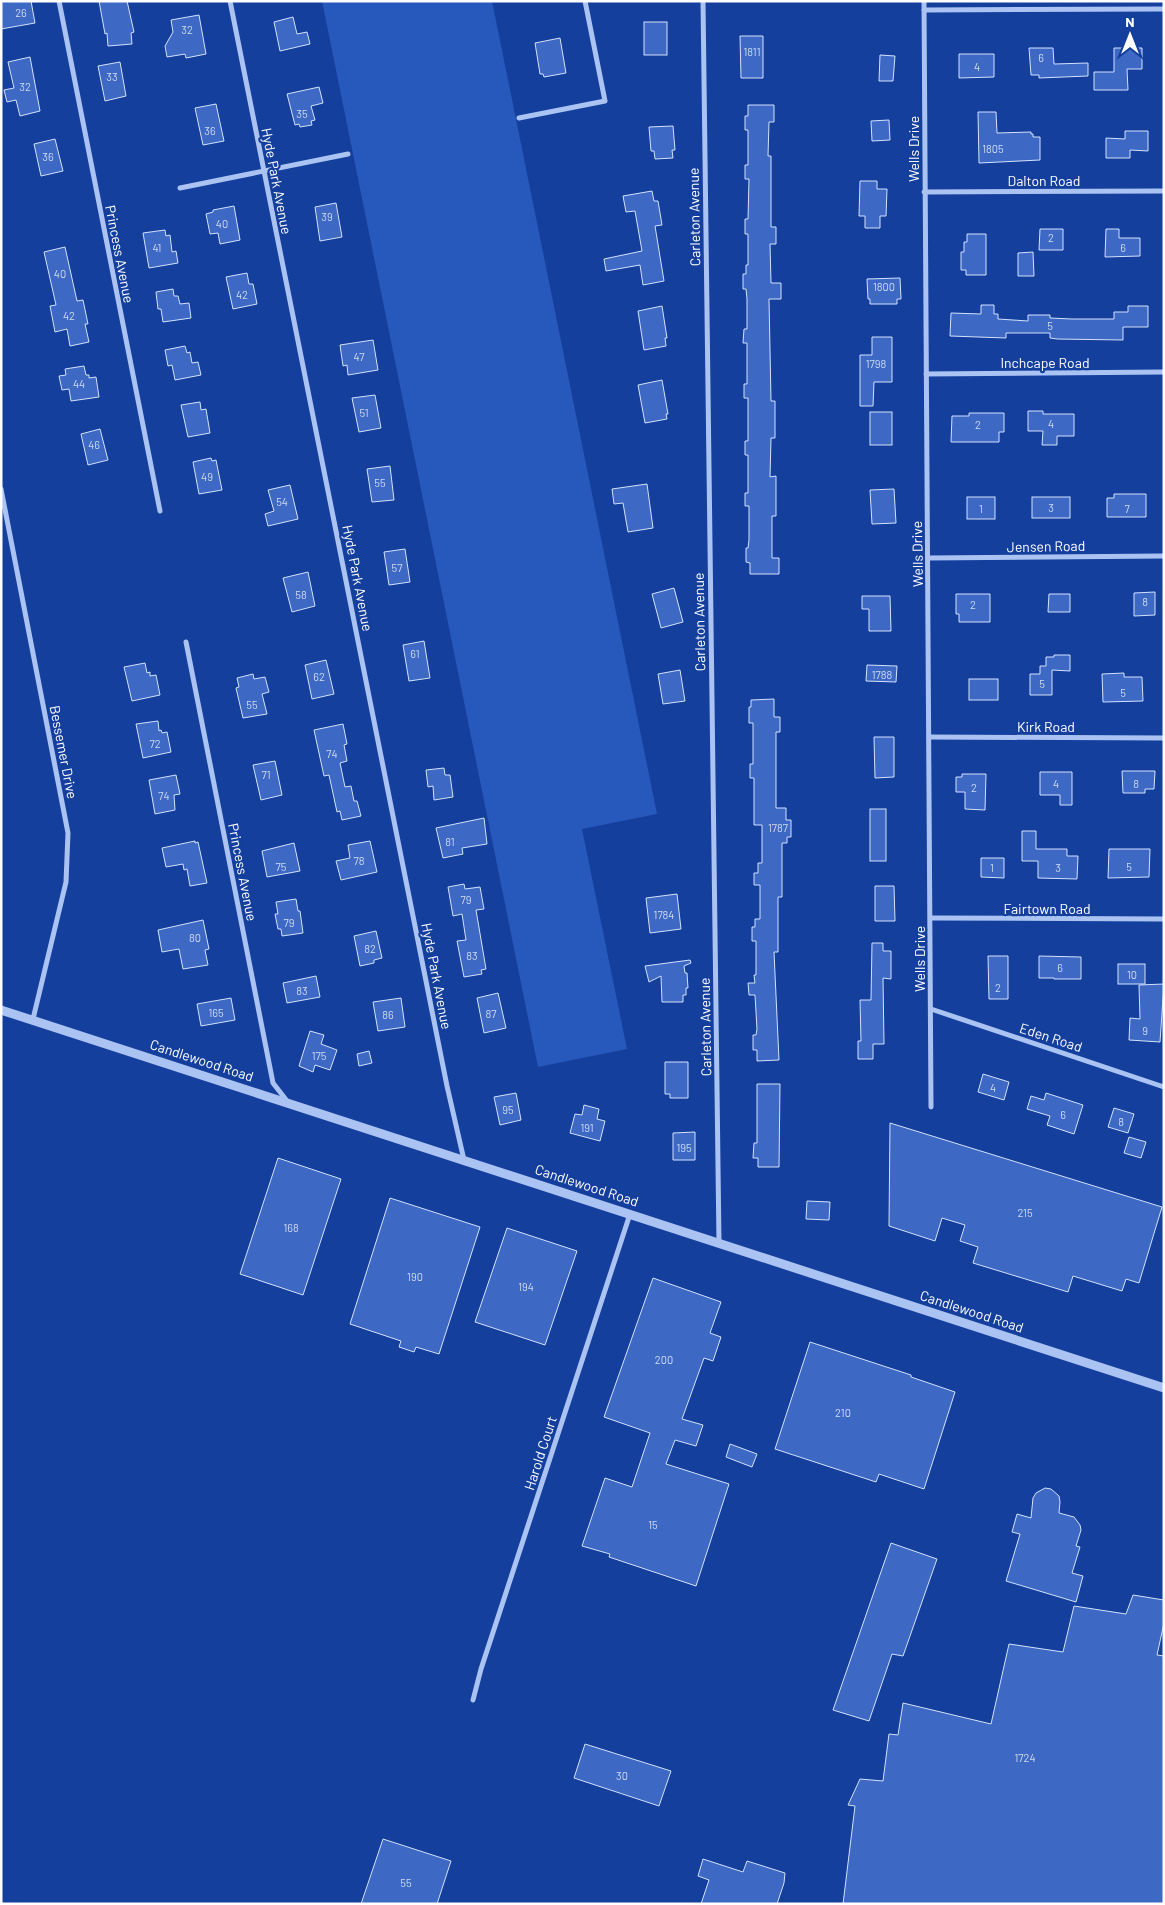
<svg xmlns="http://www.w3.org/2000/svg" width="1165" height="1905" font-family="Barlow,sans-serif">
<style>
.green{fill:#2758bb}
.building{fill:#3d69c4;stroke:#d3e1fd}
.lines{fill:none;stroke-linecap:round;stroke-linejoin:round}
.minor{stroke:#abc3f3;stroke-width:5}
.tertiary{stroke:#abc3f3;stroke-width:9}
.labels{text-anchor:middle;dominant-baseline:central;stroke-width:4.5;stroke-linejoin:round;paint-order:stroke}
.number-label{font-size:11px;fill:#cedaf0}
.street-label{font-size:14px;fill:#fff;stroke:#143f9d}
</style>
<rect width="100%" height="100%" fill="#143f9d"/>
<polygon class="green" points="322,1 492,1 657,814 582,829 627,1049 538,1067"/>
<g class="building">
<polygon points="1,1 31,1 35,23 1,29"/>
<polygon points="99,1 127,1 134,32 131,33 132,44 108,46 107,33 105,34"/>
<polygon points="199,15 206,54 186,58 185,54 167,57 165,46 173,32 171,20"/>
<polygon points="293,17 297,34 307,32 310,44 280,51 274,22"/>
<rect x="644" y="22" width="23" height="33"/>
<polygon points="740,36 763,36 763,78 741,78"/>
<polygon points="560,38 566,73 544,77 543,74 540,74 535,43"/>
<polygon points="1029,48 1053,48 1054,64 1088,63 1088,76 1039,78 1039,75 1031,75"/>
<polygon points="1114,48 1142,48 1142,69 1127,69 1128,90 1094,90 1094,72 1114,72"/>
<polygon points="959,54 994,54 994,77 959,78"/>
<polygon points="880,55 895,56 893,81 879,81"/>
<polygon points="30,57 40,111 20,116 16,100 7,102 4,90 14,88 8,62"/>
<polygon points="120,62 126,96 105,101 98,66"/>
<polygon points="319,87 323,103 311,106 315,120 311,121 312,125 300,127 299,124 295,125 287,94"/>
<polygon points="216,104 224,141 203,145 195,108"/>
<polygon points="748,105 774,105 774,122 769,122 768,156 771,156 771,227 776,227 776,244 770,244 771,283 781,283 781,299 769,299 771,401 775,401 775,438 771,438 770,477 776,476 776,516 772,516 772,558 779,558 779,574 750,574 750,563 746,562 746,548 748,548 749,540 749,506 745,506 745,493 748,493 748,455 745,455 745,441 748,441 748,398 744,398 744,384 747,384 747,343 743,343 744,329 747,329 747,299 746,289 743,289 743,274 746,274 746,265 748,265 748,234 745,234 745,219 748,219 749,179 745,179 745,165 748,165 748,130 745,130 745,116 748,116"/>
<polygon points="978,112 996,112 997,133 1031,132 1031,134 1033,134 1033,137 1040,137 1040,160 979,163"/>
<polygon points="889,120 890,140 872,141 871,121"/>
<polygon points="673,126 675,150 672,150 673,158 655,159 654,151 651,151 649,127"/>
<polygon points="1125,131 1148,131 1148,151 1130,150 1130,158 1106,158 1106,138 1125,139"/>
<polygon points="55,139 63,171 41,176 34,144"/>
<polygon points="860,181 877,181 877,189 887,189 886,216 880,216 880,228 865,228 865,216 859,216"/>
<polygon points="652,191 654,201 658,201 662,225 655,226 664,281 643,285 640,265 606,271 604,259 642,251 635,211 626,212 623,196"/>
<polygon points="336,203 342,237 320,241 315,207"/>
<polygon points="234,206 240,240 220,244 218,233 210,234 206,214 213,212 213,210"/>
<polygon points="1040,229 1063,229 1063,250 1039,250"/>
<polygon points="1106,229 1119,229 1119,238 1140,238 1140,256 1105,257"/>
<polygon points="165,230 166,236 170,235 172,252 176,251 178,263 149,268 143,233"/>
<polygon points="967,234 986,234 986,275 966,275 966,270 961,270 961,252 964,252 964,242 967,242"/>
<polygon points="65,247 77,301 83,300 88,324 85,324 89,342 70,346 67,329 55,332 50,306 56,305 44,252"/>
<polygon points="1033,252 1034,276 1018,276 1018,253"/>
<polygon points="247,273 249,284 253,284 257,304 233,309 226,277"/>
<polygon points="900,278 901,299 897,299 897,304 870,304 870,299 868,299 867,279"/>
<polygon points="173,289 174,296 178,296 180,304 189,303 191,318 163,322 161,309 158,309 156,292"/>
<polygon points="981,305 994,305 994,314 998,314 998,319 1028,321 1028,315 1050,315 1050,318 1072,319 1114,319 1114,312 1128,312 1128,306 1148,306 1148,327 1123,327 1123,340 1057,339 1050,338 1050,333 1006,333 1006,338 950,336 951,313 981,314"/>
<polygon points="662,306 667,338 665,338 666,346 644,350 638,311"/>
<polygon points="872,337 892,337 892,382 874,382 873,406 860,406 860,355 872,355"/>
<polygon points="373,340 378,370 348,375 347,365 343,366 340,345"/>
<polygon points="185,346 187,353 190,352 192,363 198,362 201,375 175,380 172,365 168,366 165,350"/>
<polygon points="84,366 86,375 89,375 89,378 96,377 99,397 71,401 69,389 62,390 59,376 66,375 65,369"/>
<polygon points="662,380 668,414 666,414 667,419 645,423 638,385"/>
<polygon points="375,395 381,428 359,432 352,398"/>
<polygon points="200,402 201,410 206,409 210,433 188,437 181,405"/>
<polygon points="1028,411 1043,411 1043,414 1074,414 1074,436 1057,436 1057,445 1042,445 1043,431 1028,431"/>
<rect x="870" y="412" width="22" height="33"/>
<polygon points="969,413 1004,413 1004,432 999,432 999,442 951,442 952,416 969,416"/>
<polygon points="100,429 108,460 88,465 81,434"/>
<polygon points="211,458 212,461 216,460 222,490 199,494 193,462"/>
<polygon points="390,466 394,500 372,502 367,469"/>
<polygon points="647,484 653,528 628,532 623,503 614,504 612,489"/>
<polygon points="290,485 298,519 268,526 265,514 274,511 268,490"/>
<polygon points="894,489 896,523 872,524 870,490"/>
<polygon points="1114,494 1146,494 1146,517 1107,517 1107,498 1114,498"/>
<rect x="967" y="497" width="28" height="22"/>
<rect x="1032" y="497" width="38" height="21"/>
<polygon points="405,549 410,582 389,585 384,552"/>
<polygon points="308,572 315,606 292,612 283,578"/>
<polygon points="674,588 683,622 661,628 652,594"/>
<polygon points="1155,592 1155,615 1134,616 1134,593"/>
<polygon points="956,594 990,594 990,622 959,622 959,614 956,614"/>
<polygon points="1049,594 1070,594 1070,612 1048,612"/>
<polygon points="862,596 890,596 891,631 869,631 869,609 862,609"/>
<polygon points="424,641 430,678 409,681 403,645"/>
<polygon points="1054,655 1070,655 1070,671 1052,670 1052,695 1030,695 1030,674 1040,674 1040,666 1046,666 1046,657 1054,657"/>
<polygon points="326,660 334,694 312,699 305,665"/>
<polygon points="145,663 147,673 150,672 150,676 156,675 160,695 132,701 124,667"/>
<polygon points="867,665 897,666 896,682 866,681"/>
<polygon points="680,670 685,701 663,704 658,674"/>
<polygon points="1124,673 1124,677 1142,677 1143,701 1103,702 1102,674"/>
<polygon points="253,674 254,679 265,677 269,692 262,694 267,714 243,718 236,688 239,687 237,678"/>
<rect x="969" y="679" width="29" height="21"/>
<polygon points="774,699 774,717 780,717 780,732 776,732 776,808 786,808 786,820 791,820 791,837 787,837 787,843 782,843 782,897 778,897 778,952 774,952 779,1060 757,1061 757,1050 753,1050 753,1035 756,1035 757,1029 755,995 749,995 748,983 755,983 754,975 756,975 756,941 752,941 752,927 755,927 755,919 760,919 760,885 754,885 754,873 758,873 758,863 762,863 762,825 754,825 754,778 750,778 750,764 753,764 753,723 749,723 749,707 751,707 751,700"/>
<polygon points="158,721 159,731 161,730 162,733 167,732 171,752 143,758 136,724"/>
<polygon points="343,724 347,744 344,745 347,761 340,763 345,787 351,786 354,801 357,801 361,816 342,820 340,811 337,812 329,775 324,776 314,730"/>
<polygon points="874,737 894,737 894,777 875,778"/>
<polygon points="275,761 282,795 261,800 253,765"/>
<polygon points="444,768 445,775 450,775 453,797 434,800 433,786 428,787 426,770"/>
<polygon points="1122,771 1155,771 1154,789 1145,789 1145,793 1123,793"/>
<polygon points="1040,772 1072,772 1072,805 1060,805 1060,795 1040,795"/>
<polygon points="962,774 986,774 985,810 965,809 965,792 956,792 956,777 962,777"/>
<polygon points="176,775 180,794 174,795 175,810 155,814 149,780"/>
<rect x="870" y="809" width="16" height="52"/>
<polygon points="484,818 487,844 462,848 463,854 443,858 436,828"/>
<polygon points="1022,831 1036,831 1036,849 1067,849 1067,856 1078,856 1077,879 1038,878 1038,861 1022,861"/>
<polygon points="195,841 195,843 198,842 207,883 190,886 187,869 184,870 183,864 166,867 162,848"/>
<polygon points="370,841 377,872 341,880 336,861 350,858 348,845"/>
<polygon points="294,843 300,871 267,877 262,851"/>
<polygon points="1109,849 1150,849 1149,877 1108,878"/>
<polygon points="981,858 1004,858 1004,878 981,877"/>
<polygon points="464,884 465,889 480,887 484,909 476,910 486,969 481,970 482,974 464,977 457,941 466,940 462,914 453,916 448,887"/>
<polygon points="875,886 894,886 895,921 875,921"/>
<polygon points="677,894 681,929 650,933 646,898"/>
<polygon points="296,899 298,911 300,911 303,933 282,936 281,929 278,929 275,914 278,914 276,902"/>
<polygon points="203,920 209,949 205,950 208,965 183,969 179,949 162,952 158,930"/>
<polygon points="376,931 382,958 374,960 374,963 360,966 354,936"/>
<polygon points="872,943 883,943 883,951 891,951 891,979 883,978 884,1044 873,1044 873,1059 858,1059 858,1041 861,1041 860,1000 871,1000"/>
<polygon points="988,956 1008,956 1008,999 989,999"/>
<polygon points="1039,956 1081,957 1081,979 1054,979 1054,978 1039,978"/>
<polygon points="690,960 691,963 684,966 685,973 687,973 688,988 686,988 686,995 683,995 683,1002 662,1002 661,976 649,982 645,966"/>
<rect x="1118" y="964" width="27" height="20"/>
<polygon points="316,976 320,997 287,1003 283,983"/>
<polygon points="1164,984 1160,1042 1129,1040 1130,1018 1140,1019 1139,985"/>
<polygon points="498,993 506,1028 484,1033 477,998"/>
<polygon points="231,998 235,1020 201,1026 197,1004"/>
<polygon points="401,998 405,1027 378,1031 373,1002"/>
<polygon points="310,1031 324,1035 321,1044 337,1050 330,1070 315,1065 313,1072 299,1066"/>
<polygon points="369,1051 372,1063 359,1066 357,1054"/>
<polygon points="665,1062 688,1062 688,1098 670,1098 670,1094 665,1094"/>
<polygon points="983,1074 1009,1082 1004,1100 978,1092"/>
<polygon points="757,1084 780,1084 779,1167 758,1167 758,1158 753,1158 754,1143 757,1143"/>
<polygon points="516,1093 521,1120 500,1125 494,1097"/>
<polygon points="1046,1093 1083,1105 1074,1134 1047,1125 1050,1116 1027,1109 1031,1096 1044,1100"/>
<polygon points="584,1105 599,1109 597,1119 605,1121 600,1141 570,1133 575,1114 582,1115"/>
<polygon points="1114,1108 1134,1114 1128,1133 1108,1127"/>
<polygon points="890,1123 1162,1207 1139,1283 1126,1279 1122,1291 1073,1276 1068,1292 973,1263 978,1247 960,1241 965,1225 942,1218 935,1241 889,1226"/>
<polygon points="695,1132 695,1160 673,1160 673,1133"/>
<polygon points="1129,1137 1146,1142 1141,1158 1124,1153"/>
<polygon points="278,1158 341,1179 303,1295 240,1274"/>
<polygon points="390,1198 480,1227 439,1354 416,1347 414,1352 399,1347 401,1341 350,1324"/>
<polygon points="807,1201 830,1202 829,1220 806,1219"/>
<polygon points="507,1228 577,1251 545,1345 475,1322"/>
<polygon points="653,1278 721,1302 710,1333 721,1337 713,1361 704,1358 682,1419 703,1425 696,1446 675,1440 666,1464 729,1484 696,1586 609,1557 610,1554 582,1546 605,1478 632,1487 650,1433 604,1417"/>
<polygon points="810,1342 911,1375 911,1377 955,1392 924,1489 879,1474 876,1482 775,1449"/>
<polygon points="730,1444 757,1454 752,1467 726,1457"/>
<polygon points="1045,1488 1051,1489 1059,1496 1060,1502 1059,1513 1074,1517 1080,1525 1081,1530 1076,1546 1080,1547 1072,1573 1083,1576 1076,1602 1006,1581 1020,1534 1012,1532 1017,1514 1031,1518 1033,1498 1036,1493"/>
<polygon points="891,1543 937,1559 903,1656 892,1654 869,1721 833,1710"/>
<polygon points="1133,1595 1164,1600 1164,1623 1157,1655 1164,1656 1164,1904 843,1904 855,1806 848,1805 860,1779 883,1781 889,1734 898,1735 903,1703 991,1724 1009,1644 1063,1652 1074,1606 1126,1614"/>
<polygon points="585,1744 671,1771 659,1806 574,1778"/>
<polygon points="383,1839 451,1861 437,1904 361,1904"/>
<polygon points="703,1859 743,1872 747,1861 785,1873 784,1883 777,1904 701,1904 709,1880 698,1876"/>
</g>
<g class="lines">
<g class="minor">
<polyline points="59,1 160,511"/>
<polyline points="230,1 447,1086 464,1160"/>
<polyline points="703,1 719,1243"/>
<polyline points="924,1 931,1107"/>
<polyline points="924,10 1164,9"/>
<polyline points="519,118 605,101 585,1"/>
<polyline points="180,188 348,154"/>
<polyline points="924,192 1164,191"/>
<polyline points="926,374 1164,372"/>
<polyline points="1,489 68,833 66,882 33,1019"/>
<polyline points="928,558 1164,556"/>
<polyline points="186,642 273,1083 287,1101"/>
<polyline points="929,737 1164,738"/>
<polyline points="931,918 1164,919"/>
<polyline points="931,1009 1164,1087"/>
<polyline points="473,1700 481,1669 630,1214"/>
</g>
<polyline class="tertiary" points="1,1010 1164,1388"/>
</g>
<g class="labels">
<g class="number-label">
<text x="21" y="12">26</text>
<text x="187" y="29">32</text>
<text x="752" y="51">1811</text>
<text x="1041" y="57">6</text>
<text x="977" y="66">4</text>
<text x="112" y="76">33</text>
<text x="25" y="86">32</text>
<text x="302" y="113">35</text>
<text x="210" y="130">36</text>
<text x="993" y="148">1805</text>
<text x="48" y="156">36</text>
<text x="327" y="216">39</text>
<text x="222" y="223">40</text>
<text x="1051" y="237">2</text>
<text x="157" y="247">41</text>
<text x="1123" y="247">6</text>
<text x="60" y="273">40</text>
<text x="884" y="286">1800</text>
<text x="242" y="294">42</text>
<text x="69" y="315">42</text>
<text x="1050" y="325">5</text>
<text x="359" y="356">47</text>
<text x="876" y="363">1798</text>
<text x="79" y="383">44</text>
<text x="364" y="412">51</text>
<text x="1051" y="423">4</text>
<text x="978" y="424">2</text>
<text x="94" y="444">46</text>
<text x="207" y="476">49</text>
<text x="380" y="482">55</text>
<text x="282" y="501">54</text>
<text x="1051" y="507">3</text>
<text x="981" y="508">1</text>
<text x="1127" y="508">7</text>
<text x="397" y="567">57</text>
<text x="301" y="594">58</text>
<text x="1145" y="601">8</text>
<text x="973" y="604">2</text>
<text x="415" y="653">61</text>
<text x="882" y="674">1788</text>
<text x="319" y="676">62</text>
<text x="1042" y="683">5</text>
<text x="1123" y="692">5</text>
<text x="252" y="704">55</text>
<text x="155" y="743">72</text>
<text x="332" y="753">74</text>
<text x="266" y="774">71</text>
<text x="1056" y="783">4</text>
<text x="1136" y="783">8</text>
<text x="974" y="787">2</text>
<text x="164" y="795">74</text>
<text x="778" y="827">1787</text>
<text x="450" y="841">81</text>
<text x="359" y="860">78</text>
<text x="281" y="866">75</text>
<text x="1129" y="866">5</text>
<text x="992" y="867">1</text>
<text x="1058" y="867">3</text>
<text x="466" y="899">79</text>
<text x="664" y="914">1784</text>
<text x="289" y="922">79</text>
<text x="195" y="937">80</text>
<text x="370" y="948">82</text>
<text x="472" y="955">83</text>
<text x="1060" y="967">6</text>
<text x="1132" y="974">10</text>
<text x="998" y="987">2</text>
<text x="302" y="990">83</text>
<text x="216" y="1012">165</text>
<text x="491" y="1013">87</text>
<text x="388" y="1014">86</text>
<text x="1145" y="1030">9</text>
<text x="319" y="1055">175</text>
<text x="993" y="1087">4</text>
<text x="508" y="1109">95</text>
<text x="1063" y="1114">6</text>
<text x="1121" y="1121">8</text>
<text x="587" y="1127">191</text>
<text x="684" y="1147">195</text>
<text x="1025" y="1212">215</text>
<text x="291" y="1227">168</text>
<text x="415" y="1276">190</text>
<text x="526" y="1286">194</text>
<text x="664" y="1359">200</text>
<text x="843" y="1412">210</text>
<text x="653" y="1524">15</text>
<text x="1025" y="1757">1724</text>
<text x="622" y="1775">30</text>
<text x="406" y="1882">55</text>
</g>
<g class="street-label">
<text transform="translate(913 149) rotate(-90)">Wells Drive</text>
<text x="1044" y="180">Dalton Road</text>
<text transform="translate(277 181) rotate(79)">Hyde Park Avenue</text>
<text transform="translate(694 217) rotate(-91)">Carleton Avenue</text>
<text transform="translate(120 254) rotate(79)">Princess Avenue</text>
<text x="1045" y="362">Inchcape Road</text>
<text transform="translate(1046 546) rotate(-1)">Jensen Road</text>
<text transform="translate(917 554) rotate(-91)">Wells Drive</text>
<text transform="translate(358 578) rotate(79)">Hyde Park Avenue</text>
<text transform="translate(699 622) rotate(-91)">Carleton Avenue</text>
<text x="1046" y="726">Kirk Road</text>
<text transform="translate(64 752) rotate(79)">Bessemer Drive</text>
<text transform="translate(243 872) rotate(79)">Princess Avenue</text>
<text x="1047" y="908">Fairtown Road</text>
<text transform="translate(919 959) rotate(-90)">Wells Drive</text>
<text transform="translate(437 976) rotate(79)">Hyde Park Avenue</text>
<text transform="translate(705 1027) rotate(-91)">Carleton Avenue</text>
<text transform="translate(1051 1037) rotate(18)">Eden Road</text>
<text transform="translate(202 1060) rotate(18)">Candlewood Road</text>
<text transform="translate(587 1185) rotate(18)">Candlewood Road</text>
<text transform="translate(972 1311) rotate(18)">Candlewood Road</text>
<text transform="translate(540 1453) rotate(-72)">Harold Court</text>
</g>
</g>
<rect width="1165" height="1905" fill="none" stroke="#ffffff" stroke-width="5"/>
<g transform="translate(1130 35)" stroke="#143f9d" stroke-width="4" paint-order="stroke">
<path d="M0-4L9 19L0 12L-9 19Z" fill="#ffffff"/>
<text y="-8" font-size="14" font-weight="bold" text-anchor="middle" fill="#ffffff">N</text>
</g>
</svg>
